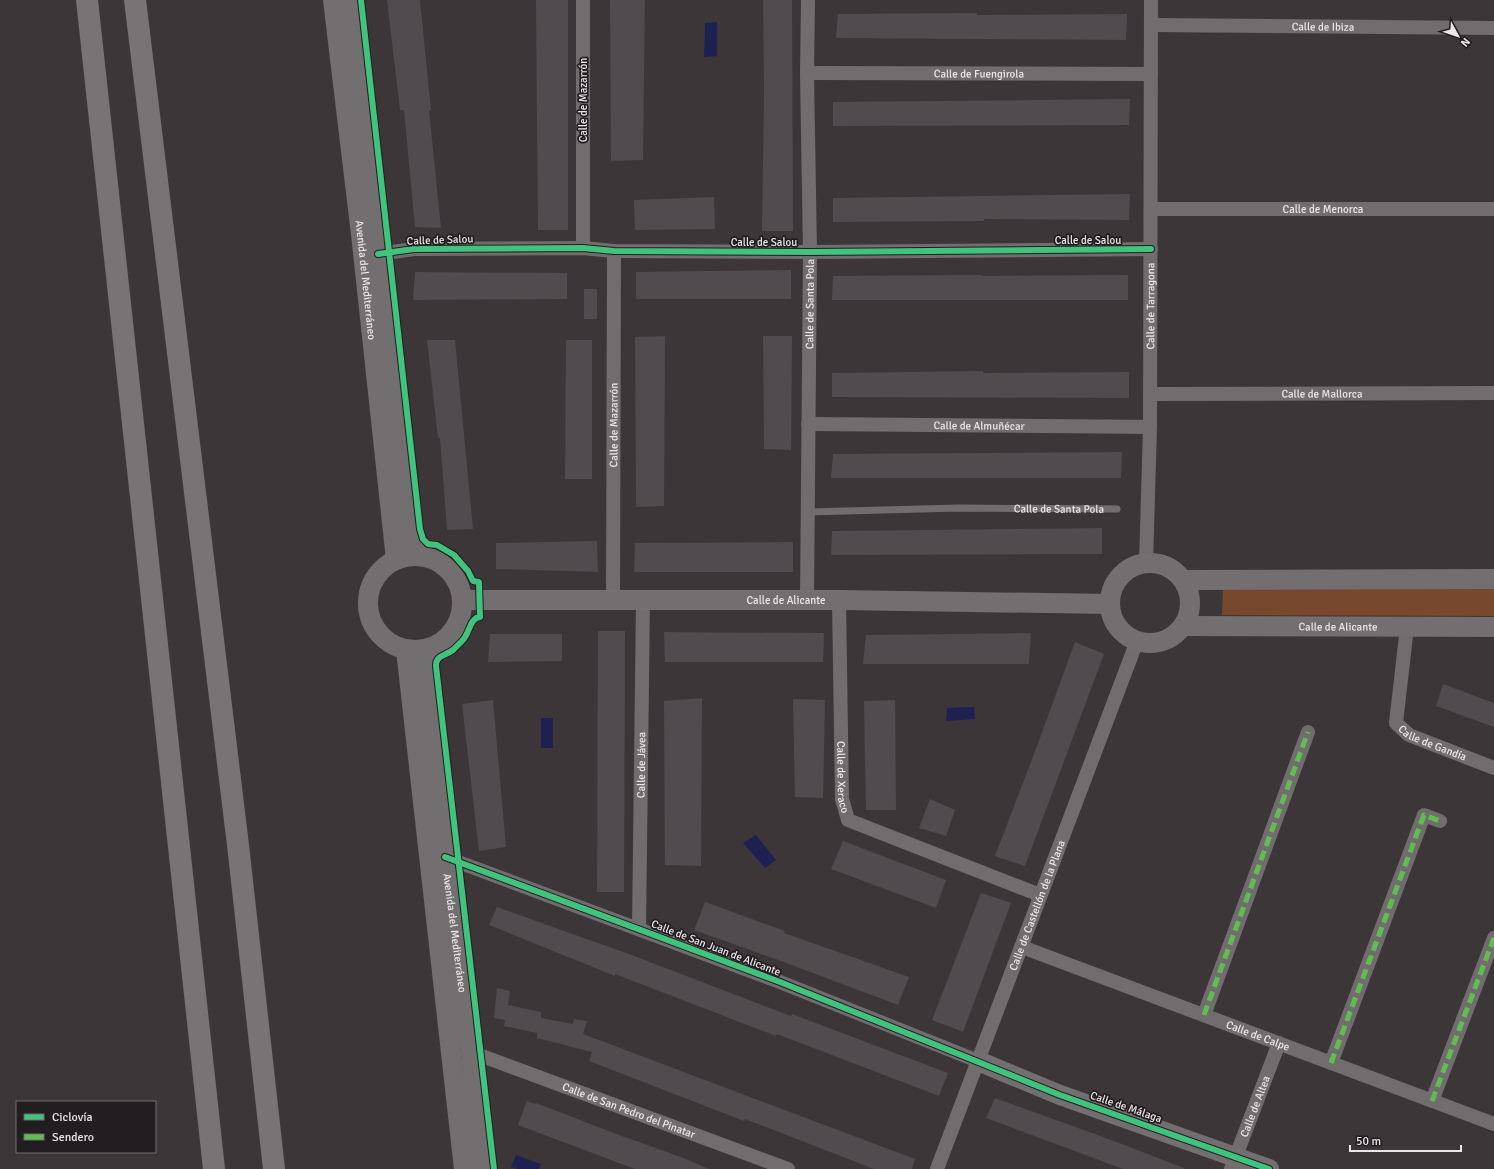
<svg xmlns="http://www.w3.org/2000/svg" width="1494" height="1169" font-family="Signika,sans-serif">
<style>
.green{fill:#77472e}
.water{fill:#1e2052}
.building{fill:#4f4b4e}
.lines{fill:none;stroke-linecap:round;stroke-linejoin:round}
.lane{stroke:#716d6e;stroke-width:7}
.street{stroke:#716d6e;stroke-width:14}
.secondary{stroke:#736f70;stroke-width:20}
.highway{stroke:#787375;stroke-width:22}
.quiet{stroke:#5fbe4e;stroke-width:5;stroke-dasharray:10 5;stroke-linecap:butt}
.cycleway-casing{stroke:#221d20;stroke-width:8}
.cycleway{stroke:#40c37c;stroke-width:6}
.labels{text-anchor:middle;dominant-baseline:central;stroke-width:3.5;stroke-linejoin:round;paint-order:stroke}
.street-label{font-size:11px;fill:#ece6ea;stroke:#221d20}
</style>
<rect width="100%" height="100%" fill="#3c3639"/>
<polygon class="green" points="1223,586 1494,588 1494,616 1222,615"/>
<g class="water">
<polygon points="717,22 717,56 704,57 705,23"/>
<polygon points="974,707 975,719 946,721 947,708"/>
<rect x="541" y="718" width="12" height="30"/>
<polygon points="756,835 776,860 765,868 743,843"/>
<polygon points="516,1155 541,1164 539,1169 517,1169 511,1167"/>
</g>
<g class="building">
<polygon points="387,0 420,0 431,110 429,110 441,228 415,227 404,110 400,110"/>
<polygon points="536,0 568,0 568,230 538,230"/>
<polygon points="610,0 645,0 643,160 611,161"/>
<polygon points="763,0 792,0 793,231 762,231 764,92"/>
<polygon points="977,13 977,15 1127,14 1126,40 836,38 838,14"/>
<polygon points="1130,99 1129,125 833,126 833,102"/>
<polygon points="1130,194 1129,220 984,219 984,221 833,222 833,198"/>
<polygon points="714,197 715,229 635,230 634,200"/>
<polygon points="791,270 791,299 636,299 636,272"/>
<polygon points="415,272 567,273 567,299 413,300"/>
<polygon points="982,275 982,276 1128,275 1128,300 832,300 833,276"/>
<rect x="584" y="289" width="13" height="30"/>
<polygon points="665,336 664,506 636,507 635,337"/>
<polygon points="763,336 792,336 791,450 764,449"/>
<polygon points="427,340 455,340 473,529 447,530 440,438 438,438"/>
<polygon points="566,340 592,340 592,479 565,479"/>
<polygon points="983,371 983,373 1129,372 1129,398 832,397 832,373"/>
<polygon points="1122,452 1121,478 831,478 833,454"/>
<polygon points="1102,528 1102,554 831,555 832,531"/>
<polygon points="597,541 598,572 496,569 496,543"/>
<polygon points="793,542 793,572 634,572 635,543"/>
<polygon points="598,631 625,631 624,892 597,892"/>
<polygon points="664,632 824,633 823,662 665,662"/>
<polygon points="1031,633 1029,664 863,664 866,635"/>
<polygon points="490,634 562,634 562,661 488,662"/>
<polygon points="1075,642 1104,654 1025,866 995,856 1037,746"/>
<polygon points="1443,684 1494,703 1494,727 1436,706"/>
<polygon points="702,698 701,866 665,865 664,701"/>
<polygon points="793,699 825,700 823,798 795,797"/>
<polygon points="493,700 506,847 479,851 462,704"/>
<polygon points="895,700 896,810 866,810 864,701"/>
<polygon points="930,799 955,810 946,836 919,828"/>
<polygon points="843,841 946,880 936,908 831,869"/>
<polygon points="981,893 1011,903 963,1032 932,1020"/>
<polygon points="705,902 785,931 784,933 909,977 898,1005 781,961 694,930"/>
<polygon points="497,907 629,954 791,1016 792,1014 948,1073 939,1096 777,1034 776,1036 615,974 615,976 489,925"/>
<polygon points="497,988 510,991 508,1005 541,1012 541,1018 573,1024 574,1019 587,1021 583,1034 915,1159 912,1169 874,1169 745,1119 744,1121 589,1061 592,1052 537,1038 537,1033 504,1026 505,1020 494,1018"/>
<polygon points="995,1098 1114,1141 1184,1168 1184,1169 1123,1169 986,1118"/>
<polygon points="527,1101 535,1104 536,1103 619,1135 681,1157 709,1169 635,1169 518,1125"/>
</g>
<g class="lines">
<path class="lane" id="s1" d="M808,512L958,508L1117,509"/>
<g class="street">
<path id="s2" d="M1151,25L1494,28"/>
<path id="s3" d="M807,73L1151,74"/>
<path id="s4" d="M1151,209H1494"/>
<polyline points="583,248 583,0"/>
<polyline points="378,254 414,249 583,248 614,251 810,252 1151,249"/>
<path id="s5" d="M1150,394L1494,393"/>
<path id="s6" d="M808,424L1150,427"/>
<path id="s7" d="M1146,564L1150,427L1151,0"/>
<path id="s8" d="M613,600L614,251"/>
<path id="s9" d="M807,600L810,252L807,73L808,0"/>
<path id="s10" d="M839,600L842,799L848,820L1040,895"/>
<path id="s11" d="M1407,627L1396,723L1409,735L1494,768"/>
<polyline points="445,857 780,982 978,1061"/>
<path id="s12" d="M639,929L643,600"/>
<path id="s13" d="M1022,947L1494,1124"/>
<polyline points="1204,1015 1308,732"/>
<path id="s14" d="M471,1053L482,1056L788,1169"/>
<polyline points="1331,1063 1424,815 1440,821"/>
<polyline points="1432,1101 1494,938"/>
<path id="s15" d="M937,1169L1137,641"/>
<path id="s16" d="M1231,1169L1279,1043"/>
</g>
<g class="secondary">
<path id="s17" d="M333,0L361,234L396,560"/>
<polyline points="351,0 408,528 417,556"/>
<circle cx="415" cy="603" r="47"/>
<circle cx="1150" cy="603" r="40"/>
<polyline points="1183,580 1494,579"/>
<path id="s18" d="M462,600H839L1110,604"/>
<path id="s19" d="M1183,626L1494,627"/>
<path id="s20" d="M429,648L425,675L445,857L471,1053L482,1169"/>
<polyline points="406,650 464,1169"/>
<polyline points="978,1061 1060,1095 1269,1169"/>
</g>
<g class="highway">
<polyline points="87,0 214,1169"/>
<polyline points="135,0 238,845 274,1169"/>
</g>
<g class="quiet">
<polyline points="1204,1015 1308,732"/>
<polyline points="1331,1063 1424,815 1440,821"/>
<polyline points="1432,1101 1494,938"/>
</g>
<defs>
<g id="cycleway">
<path d="M361,0L420,529L423,539L428,544L437,545L454,555L468,571L473,581L479,582L480,617C469,618 470,634 462,641C459,644 456,647 453,650C445,656 436,655 436,666L494,1169"/>
<polyline points="378,254 414,249 583,248 614,251 810,252 1151,249"/>
<polyline points="445,857 780,982 1060,1095 1269,1169"/>
</g>
</defs>
<use href="#cycleway" class="cycleway-casing"/>
<use href="#cycleway" class="cycleway"/>
</g>
<g class="labels">
<g class="street-label">
<text stroke="none"><textPath href="#s2" startOffset="172">Calle de Ibiza</textPath></text>
<text stroke="none"><textPath href="#s3" startOffset="172">Calle de Fuengirola</textPath></text>
<text transform="translate(583 100) rotate(-90)">Calle de Mazarrón</text>
<text stroke="none"><textPath href="#s4" startOffset="172">Calle de Menorca</textPath></text>
<text transform="translate(440 240) rotate(-2)">Calle de Salou</text>
<text x="1088" y="240">Calle de Salou</text>
<text x="764" y="242">Calle de Salou</text>
<text stroke="none"><textPath href="#s17" startOffset="282">Avenida del Mediterráneo</textPath></text>
<text stroke="none"><textPath href="#s9" startOffset="296">Calle de Santa Pola</textPath></text>
<text stroke="none"><textPath href="#s7" startOffset="258">Calle de Tarragona</textPath></text>
<text stroke="none"><textPath href="#s5" startOffset="172">Calle de Mallorca</textPath></text>
<text stroke="none"><textPath href="#s8" startOffset="175">Calle de Mazarrón</textPath></text>
<text stroke="none"><textPath href="#s6" startOffset="171">Calle de Almuñécar</textPath></text>
<text stroke="none"><textPath href="#s1" startOffset="251">Calle de Santa Pola</textPath></text>
<text stroke="none"><textPath href="#s18" startOffset="324">Calle de Alicante</textPath></text>
<text stroke="none"><textPath href="#s19" startOffset="155">Calle de Alicante</textPath></text>
<text stroke="none"><textPath href="#s11" startOffset="139">Calle de Gandía</textPath></text>
<text stroke="none"><textPath href="#s12" startOffset="164">Calle de Jávea</textPath></text>
<text stroke="none"><textPath href="#s10" startOffset="177">Calle de Xeraco</textPath></text>
<text stroke="none"><textPath href="#s15" startOffset="282">Calle de Castellón de la Plana</textPath></text>
<text stroke="none"><textPath href="#s20" startOffset="287">Avenida del Mediterráneo</textPath></text>
<text transform="translate(716 948) rotate(21)">Calle de San Juan de Alicante</text>
<text stroke="none"><textPath href="#s13" startOffset="252">Calle de Calpe</textPath></text>
<text stroke="none"><textPath href="#s16" startOffset="67">Calle de Altea</textPath></text>
<text transform="translate(1126 1107) rotate(19)">Calle de Málaga</text>
<text stroke="none"><textPath href="#s14" startOffset="168">Calle de San Pedro del Pinatar</textPath></text>
</g>
</g>
<rect x="16" y="1101" width="140" height="52" fill="#221d20" stroke="#736d71"/>
<rect x="24" y="1114" width="20" height="6" fill="#40c37c" stroke="#736d71"/>
<text x="52" y="1121" font-size="12" fill="#ece6ea">Ciclovía</text>
<rect x="24" y="1134" width="20" height="6" fill="#5fbe4e" stroke="#736d71"/>
<text x="52" y="1141" font-size="12" fill="#ece6ea">Sendero</text>
<g transform="translate(1458 36) rotate(130)" stroke="#221d20" stroke-width="3" paint-order="stroke">
<path d="M0-3L7 15L0 10L-7 15Z" fill="#ece6ea"/>
<text y="-6" font-size="11" font-weight="bold" text-anchor="middle" fill="#ece6ea">N</text>
</g>
<path d="M1350 1145v6h111v-6" fill="none" stroke="#ece6ea" stroke-width="2"/>
<text x="1356" y="1145" font-size="12" fill="#ece6ea" stroke="#221d20" stroke-width="3" paint-order="stroke">50 m</text>
</svg>
